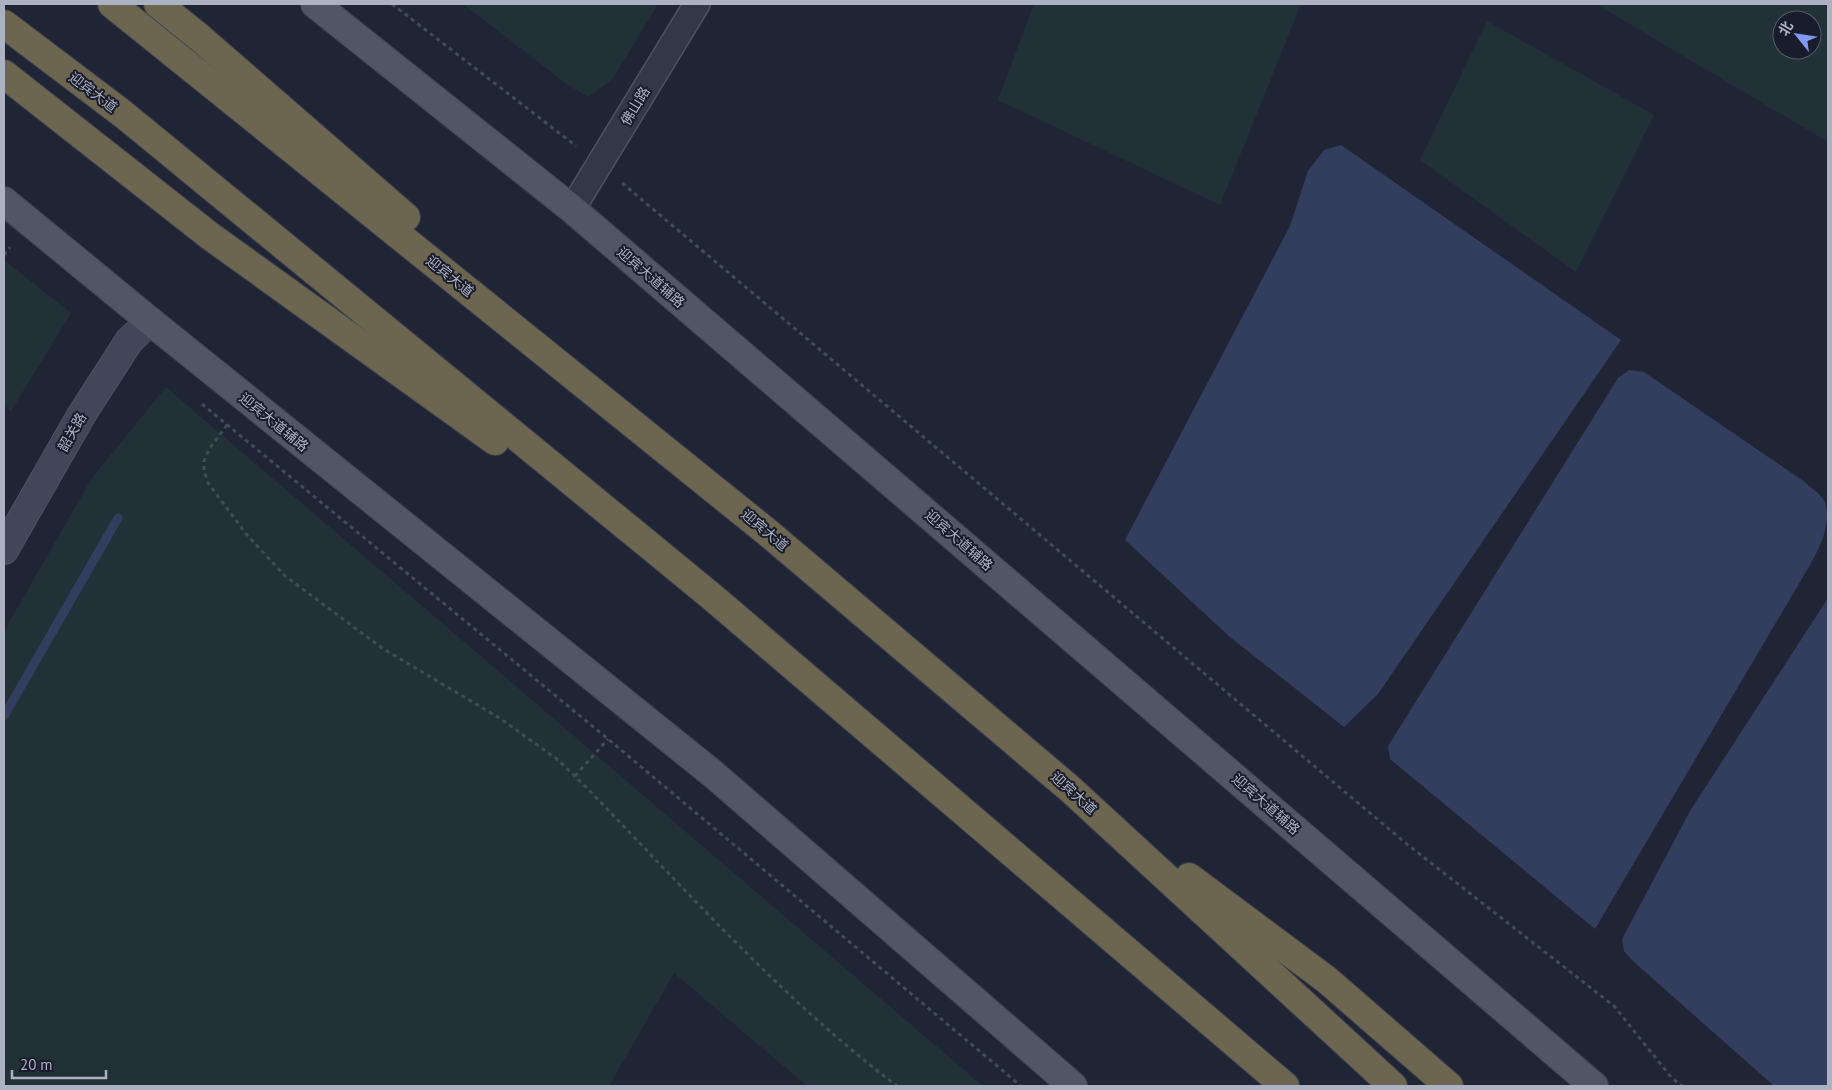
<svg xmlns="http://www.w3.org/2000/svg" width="1832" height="1090" font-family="'PT Sans','Noto Sans SC',sans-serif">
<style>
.green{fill:#223137;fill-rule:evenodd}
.water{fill:#333d5d}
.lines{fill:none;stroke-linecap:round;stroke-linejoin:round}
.stream{stroke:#333d5d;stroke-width:9}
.street-casing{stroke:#4e5261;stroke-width:28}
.secondary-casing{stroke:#4e5261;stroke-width:30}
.primary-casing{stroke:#3d4150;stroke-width:30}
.highway-casing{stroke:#3b3f4e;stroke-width:30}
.path{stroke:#3f4e54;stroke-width:3;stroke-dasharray:4 4;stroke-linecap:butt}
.street{stroke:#333846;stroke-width:25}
.secondary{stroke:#414659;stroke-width:28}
.primary{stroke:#515667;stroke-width:28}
.highway{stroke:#6c6650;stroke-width:28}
.labels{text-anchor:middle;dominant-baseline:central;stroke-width:4;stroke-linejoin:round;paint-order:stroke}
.street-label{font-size:14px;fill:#adb2c3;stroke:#191d2b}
</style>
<rect width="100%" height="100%" fill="#202536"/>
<g class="green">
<polygon points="463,4 658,4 612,80 588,97 568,85"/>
<polygon points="1034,4 1301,4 1220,205 998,100"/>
<path d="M1596,4H1828V142ZM1782,20H1812V50H1782Z"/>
<polygon points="1487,21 1654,115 1576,272 1420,160"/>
<polygon points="4,260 71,313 11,411 4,405"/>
<polygon points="166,387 983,1086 807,1086 674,973 609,1086 4,1086 4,631 92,478"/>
</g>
<g class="water">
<polygon points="1341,145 1621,340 1378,694 1344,727 1230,637 1125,540 1290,226 1308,171 1324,150"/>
<path d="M1629,370L1644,372L1802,480C1809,486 1821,494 1825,502C1832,523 1820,547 1810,565L1595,929L1390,759L1388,746L1618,378Z"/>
<polygon points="1828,598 1828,1086 1774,1086 1634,962 1624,951 1622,939 1690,811"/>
</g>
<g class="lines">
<polyline class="stream" points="4,716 118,518"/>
<defs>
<polyline id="street" points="572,209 697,4"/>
<polyline id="secondary" points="4,550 82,414 129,341 150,321"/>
<g id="primary">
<polyline points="315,4 572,209 1594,1086"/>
<polyline points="4,201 150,321 713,774 1073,1086"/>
</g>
<g id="highway">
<polyline points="112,4 767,532 1069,788 1393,1086"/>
<polyline points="158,4 199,37 406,217"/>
<polyline points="4,24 123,114 711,596 1285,1086"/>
<polyline points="4,74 210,236 495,441"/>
<polyline points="1189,877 1327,980 1449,1086"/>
</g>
</defs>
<use href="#street" class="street-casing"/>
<use href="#secondary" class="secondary-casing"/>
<use href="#primary" class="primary-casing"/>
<use href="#highway" class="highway-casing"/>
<g class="path">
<polyline points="392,4 576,146"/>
<polyline points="622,183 1408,845 1614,1006 1671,1077 1682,1086"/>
<polyline points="4,255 10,247"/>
<polyline points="202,404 608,739 1021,1086"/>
<path d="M227,425L209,449L204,461V471L208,483L247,535L285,576L382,648L501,719L558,760L585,786C685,889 782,999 897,1086"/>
<polyline points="575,776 608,739"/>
</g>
<use href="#street" class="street"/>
<use href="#secondary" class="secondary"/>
<use href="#primary" class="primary"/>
<use href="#highway" class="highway"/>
</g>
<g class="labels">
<g class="street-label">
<text transform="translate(93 92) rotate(37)">迎宾大道</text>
<text transform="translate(635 106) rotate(-59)">佛山路</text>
<text transform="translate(450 276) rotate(39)">迎宾大道</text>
<text transform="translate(651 277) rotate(41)">迎宾大道辅路</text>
<text transform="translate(274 422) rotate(39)">迎宾大道辅路</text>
<text transform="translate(72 432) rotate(-60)">韶关路</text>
<text transform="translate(765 530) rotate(40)">迎宾大道</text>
<text transform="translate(959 540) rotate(41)">迎宾大道辅路</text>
<text transform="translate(1074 793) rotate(42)">迎宾大道</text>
<text transform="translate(1266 804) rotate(41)">迎宾大道辅路</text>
</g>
</g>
<rect width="1832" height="1090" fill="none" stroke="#adb2c3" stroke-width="10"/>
<g transform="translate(1797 35) rotate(300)"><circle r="24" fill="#191d2b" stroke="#545968"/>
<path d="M0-4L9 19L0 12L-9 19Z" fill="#8099f5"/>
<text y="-8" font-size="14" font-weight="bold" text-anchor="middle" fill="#adb2c3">北</text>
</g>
<path d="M12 1070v8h94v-8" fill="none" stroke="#adb2c3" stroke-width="2.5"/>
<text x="20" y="1070" font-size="15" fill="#adb2c3" stroke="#191d2b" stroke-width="4" paint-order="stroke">20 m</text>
</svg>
